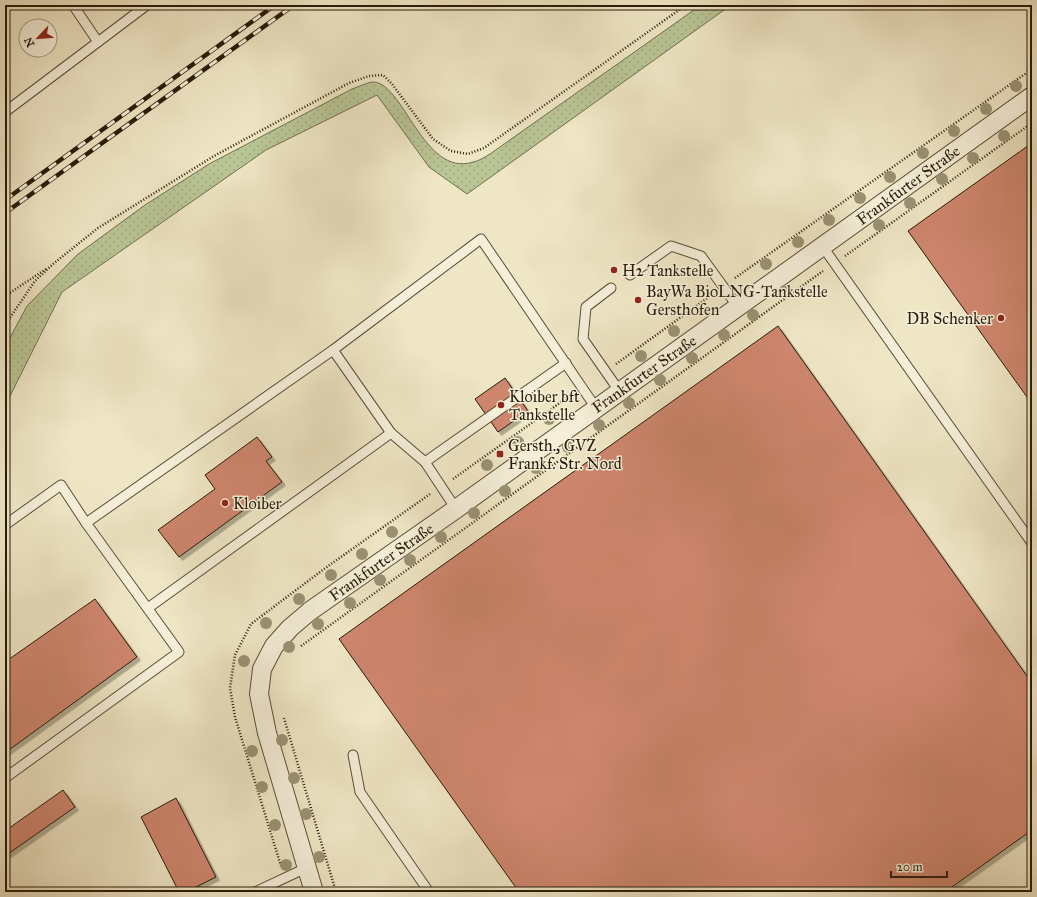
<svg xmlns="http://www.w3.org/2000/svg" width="1037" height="897" font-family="'IM FELL Great Primer',serif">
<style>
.grass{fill:url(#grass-dots);stroke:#70704e}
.building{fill:#ce866e;stroke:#281b08;filter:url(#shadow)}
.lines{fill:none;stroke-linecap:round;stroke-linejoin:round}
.service-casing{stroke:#5a4e37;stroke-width:11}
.minor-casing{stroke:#5a4e37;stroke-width:20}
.path{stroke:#281b08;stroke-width:2.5;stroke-dasharray:1 2;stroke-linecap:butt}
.service{stroke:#f5efd9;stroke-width:9}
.minor{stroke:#f5efd9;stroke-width:18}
.rail-casing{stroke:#281b08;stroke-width:4.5}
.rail{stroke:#f5efd9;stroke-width:3;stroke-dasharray:9;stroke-linecap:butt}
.tree{fill:#9a9274}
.poi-dot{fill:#8f2418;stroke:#f5efd9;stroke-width:1.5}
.labels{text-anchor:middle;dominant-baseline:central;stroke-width:3;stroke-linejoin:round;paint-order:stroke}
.street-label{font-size:16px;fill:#281b08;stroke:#f5efd9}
.poi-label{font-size:16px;fill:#281b08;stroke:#f5efd9;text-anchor:start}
</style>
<defs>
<pattern id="grass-dots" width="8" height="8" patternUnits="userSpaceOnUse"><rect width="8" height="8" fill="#b9c595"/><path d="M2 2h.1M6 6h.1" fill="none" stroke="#9fa97f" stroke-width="1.8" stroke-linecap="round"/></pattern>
<filter id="shadow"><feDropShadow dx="3.5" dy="3.5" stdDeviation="0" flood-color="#0004"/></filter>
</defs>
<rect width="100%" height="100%" fill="#efe6c5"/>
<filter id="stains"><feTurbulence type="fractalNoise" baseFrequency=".005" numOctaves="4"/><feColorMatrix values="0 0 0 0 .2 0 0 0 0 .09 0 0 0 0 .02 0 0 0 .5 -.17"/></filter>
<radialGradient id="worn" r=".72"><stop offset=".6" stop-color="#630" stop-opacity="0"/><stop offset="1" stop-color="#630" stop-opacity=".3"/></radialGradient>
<path class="grass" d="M701,5H731L467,194L429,167L377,95L266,150L62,292L5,406V347L27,306L78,254L145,205L209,164L352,89C358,87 366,83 372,82C403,80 423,178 473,162C479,161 485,157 490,154Z"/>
<g class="building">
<polygon points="1032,143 1032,404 908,231"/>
<polygon points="778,326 1032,683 1032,830 945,892 519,892 339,639"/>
<polygon points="505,378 528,411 498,432 475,399"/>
<polygon points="257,437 272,457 266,461 282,482 179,557 158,530 215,489 205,475"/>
<polygon points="95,599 137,657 6,752 5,662"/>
<polygon points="63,790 75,807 5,856 5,831"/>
<polygon points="176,798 216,877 186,892 179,892 141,817"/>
</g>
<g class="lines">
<defs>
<g id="service">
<polyline points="73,5 98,42"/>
<polyline points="5,112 147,5"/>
<polyline points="823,247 1032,543"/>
<polyline points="630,275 671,246 701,256 738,307"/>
<polyline points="611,288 586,307 583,339 620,392"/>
<polyline points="333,350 391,433 425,462 456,509"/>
<polyline points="425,462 566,363"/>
<polyline points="5,525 61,485 86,523 333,350 481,239 596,408"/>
<polyline points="148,608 391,433"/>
<polyline points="353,755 360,792 429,892"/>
<polyline points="5,778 179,652 86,523"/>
<polyline points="255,892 306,868"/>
</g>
<polyline id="minor" points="314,892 267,733 259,694 262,669 274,646 290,628 310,611 456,509 1032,96"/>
</defs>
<use href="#service" class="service-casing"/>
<use href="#minor" class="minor-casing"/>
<g class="path">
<polyline points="845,256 1032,123"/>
<polyline points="735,278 1032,69"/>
<polyline points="5,296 46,269"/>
<polyline points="5,325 35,281 53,264 98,228 214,156 349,83 369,76 383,75 392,84 433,139 451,151 468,154 484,148 686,5"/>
<polyline points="616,364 713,294"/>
<polyline points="453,479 571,395"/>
<polyline points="301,646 823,271"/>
<polyline points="284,718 336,892"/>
<polyline points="281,866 235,717 230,688 235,655 251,624 324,569 430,494"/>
</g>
<use href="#service" class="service"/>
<use href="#minor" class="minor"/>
<defs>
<g id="rail">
<polyline points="5,200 275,5"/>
<polyline points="5,213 294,5"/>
</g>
</defs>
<use href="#rail" class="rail-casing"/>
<use href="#rail" class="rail"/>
</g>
<g class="tree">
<circle cx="1016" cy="86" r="6"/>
<circle cx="986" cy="109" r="6"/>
<circle cx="954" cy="131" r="6"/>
<circle cx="1004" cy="136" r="6"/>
<circle cx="923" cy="153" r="6"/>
<circle cx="973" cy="158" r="6"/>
<circle cx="890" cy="177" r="6"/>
<circle cx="942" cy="179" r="6"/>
<circle cx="860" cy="198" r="6"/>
<circle cx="910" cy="203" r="6"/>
<circle cx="829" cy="220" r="6"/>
<circle cx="879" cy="225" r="6"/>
<circle cx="798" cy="242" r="6"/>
<circle cx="766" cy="264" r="6"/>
<circle cx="785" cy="291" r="6"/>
<circle cx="753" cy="315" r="6"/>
<circle cx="674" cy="331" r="6"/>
<circle cx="724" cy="335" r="6"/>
<circle cx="641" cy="356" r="6"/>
<circle cx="692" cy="358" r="6"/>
<circle cx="660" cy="380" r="6"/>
<circle cx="629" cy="403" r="6"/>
<circle cx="549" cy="419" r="6"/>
<circle cx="599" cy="425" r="6"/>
<circle cx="518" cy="442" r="6"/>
<circle cx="568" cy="447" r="6"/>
<circle cx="487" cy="465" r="6"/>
<circle cx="536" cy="468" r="6"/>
<circle cx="505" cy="491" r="6"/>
<circle cx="474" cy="513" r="6"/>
<circle cx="392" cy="532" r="6"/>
<circle cx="441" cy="537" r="6"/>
<circle cx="362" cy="554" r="6"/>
<circle cx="410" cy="560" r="6"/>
<circle cx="331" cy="575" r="6"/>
<circle cx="380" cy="580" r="6"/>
<circle cx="299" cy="599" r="6"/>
<circle cx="350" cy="603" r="6"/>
<circle cx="266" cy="623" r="6"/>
<circle cx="318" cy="624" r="6"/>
<circle cx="289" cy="647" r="6"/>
<circle cx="244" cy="661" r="6"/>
<circle cx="282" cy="740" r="6"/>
<circle cx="252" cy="751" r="6"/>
<circle cx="294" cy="778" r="6"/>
<circle cx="262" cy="787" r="6"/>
<circle cx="306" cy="814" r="6"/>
<circle cx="275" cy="825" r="6"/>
<circle cx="319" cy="857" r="6"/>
<circle cx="286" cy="865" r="6"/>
</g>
<g class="poi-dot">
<circle cx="614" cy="270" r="4"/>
<circle cx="638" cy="300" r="4"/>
<circle cx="1001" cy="318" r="4"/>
<circle cx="501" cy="405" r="4"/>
<rect x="496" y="450" width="8" height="8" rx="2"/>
<circle cx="225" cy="503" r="4"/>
</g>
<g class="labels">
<g class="street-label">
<text transform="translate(908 185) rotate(-36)">Frankfurter Straße</text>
<text transform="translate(644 374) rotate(-35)">Frankfurter Straße</text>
<text transform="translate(381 562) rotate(-35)">Frankfurter Straße</text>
</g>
<g class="poi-label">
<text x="622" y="270">H2 Tankstelle</text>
<text x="646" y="291">BayWa BioLNG-Tankstelle<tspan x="646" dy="18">Gersthofen</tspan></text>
<text x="993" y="318" text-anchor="end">DB Schenker</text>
<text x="509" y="396">Kloiber bft<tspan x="509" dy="18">Tankstelle</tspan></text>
<text x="508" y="445">Gersth., GVZ<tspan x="508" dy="18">Frankf. Str. Nord</tspan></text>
<text x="233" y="503">Kloiber</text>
</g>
</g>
<rect width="1037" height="897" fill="none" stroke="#efe6c5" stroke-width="20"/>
<rect x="6" y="6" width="1025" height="885" fill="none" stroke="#281b08" stroke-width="2"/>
<rect x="10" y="10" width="1017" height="877" fill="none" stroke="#281b08"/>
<g transform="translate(38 38) rotate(244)"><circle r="19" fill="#f5efd9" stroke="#a39a85"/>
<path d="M0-3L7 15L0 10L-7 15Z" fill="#8f2418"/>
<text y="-6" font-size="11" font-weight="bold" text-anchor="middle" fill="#281b08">N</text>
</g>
<path d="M891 871v6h56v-6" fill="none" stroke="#281b08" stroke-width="2"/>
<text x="897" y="871" font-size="12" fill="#281b08" stroke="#f5efd9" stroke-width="3" paint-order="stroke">20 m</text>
<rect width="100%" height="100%" filter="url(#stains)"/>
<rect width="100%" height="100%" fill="url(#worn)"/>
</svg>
